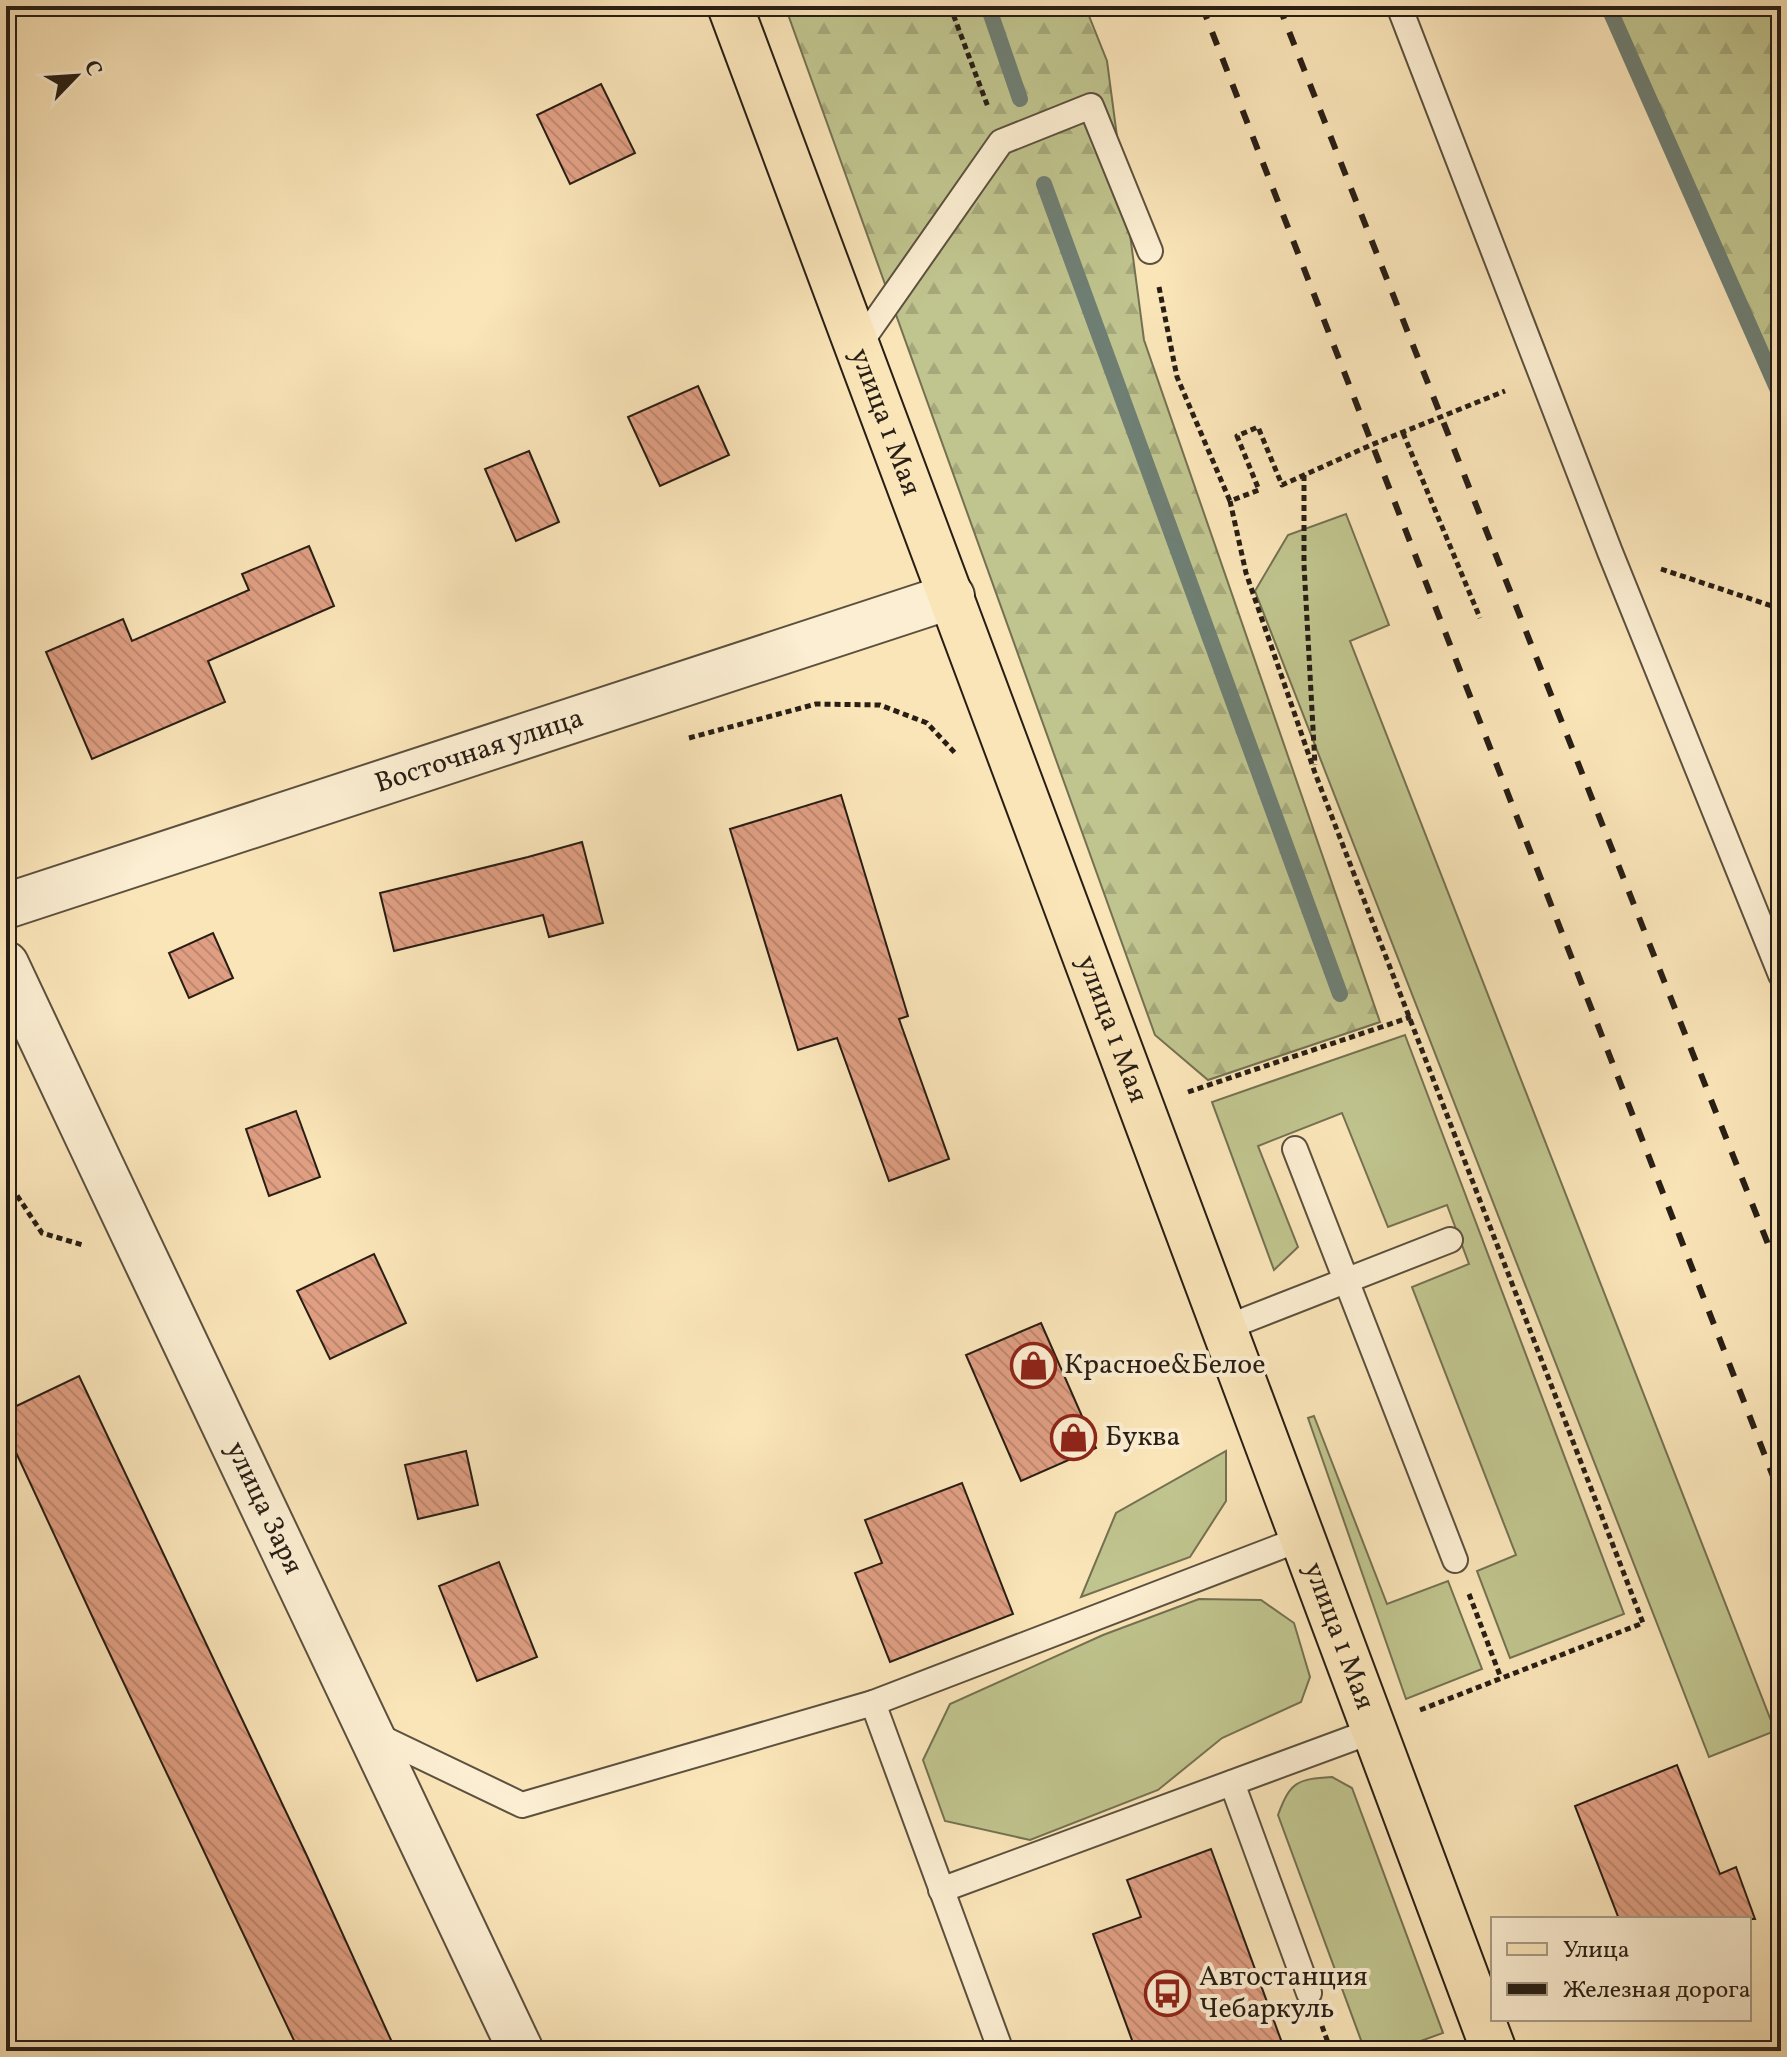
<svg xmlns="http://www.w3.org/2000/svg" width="1787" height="2057" font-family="Vollkorn,serif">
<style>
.grass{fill:#c0c48e;stroke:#747152;stroke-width:2}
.forest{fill:url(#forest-firs);stroke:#747152;stroke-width:2}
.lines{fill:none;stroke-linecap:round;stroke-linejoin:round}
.stream{stroke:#6f7f74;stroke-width:16}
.building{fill:url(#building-back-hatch);stroke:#281e15;stroke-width:2}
.lane-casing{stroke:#5c503e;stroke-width:28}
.street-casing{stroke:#5c503e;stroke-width:48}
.primary-casing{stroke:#281e15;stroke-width:48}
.path{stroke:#281e15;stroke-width:5;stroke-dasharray:6 4;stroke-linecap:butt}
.lane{stroke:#fceed2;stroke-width:24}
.street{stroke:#fceed2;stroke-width:44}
.primary{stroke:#fae5b9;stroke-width:44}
.rail{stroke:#281e15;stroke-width:6;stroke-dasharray:14 14;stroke-linecap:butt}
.labels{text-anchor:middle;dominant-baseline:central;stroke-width:8;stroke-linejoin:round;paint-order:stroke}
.street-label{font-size:28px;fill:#281e15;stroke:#fceed2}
.poi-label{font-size:28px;fill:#281e15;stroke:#fceed2;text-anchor:start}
</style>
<defs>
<pattern id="forest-firs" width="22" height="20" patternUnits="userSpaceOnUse" patternTransform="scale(2)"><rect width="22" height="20" fill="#c0c48e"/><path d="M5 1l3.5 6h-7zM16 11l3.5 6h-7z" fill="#a5a87a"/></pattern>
<pattern id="building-back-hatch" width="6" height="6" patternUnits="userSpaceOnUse" patternTransform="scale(2)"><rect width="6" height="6" fill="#e09f83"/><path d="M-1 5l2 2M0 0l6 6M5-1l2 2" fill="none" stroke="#c08870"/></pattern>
</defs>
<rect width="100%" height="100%" fill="#fae5b9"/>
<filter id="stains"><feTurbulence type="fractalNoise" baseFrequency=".0025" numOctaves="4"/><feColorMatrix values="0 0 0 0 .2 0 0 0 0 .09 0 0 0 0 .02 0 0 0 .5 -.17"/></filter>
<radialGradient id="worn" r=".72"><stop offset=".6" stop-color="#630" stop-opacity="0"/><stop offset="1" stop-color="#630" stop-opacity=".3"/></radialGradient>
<g class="grass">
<polygon points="1346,514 1389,625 1350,641 1775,1731 1709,1757 1255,591 1288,535"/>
<polygon points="1405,1035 1624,1614 1510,1658 1477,1571 1516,1555 1412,1287 1469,1264 1447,1205 1388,1227 1342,1113 1258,1146 1298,1247 1274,1270 1212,1102"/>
<polygon points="1314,1416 1387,1604 1448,1581 1482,1669 1406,1699 1308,1418"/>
<polygon points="1226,1451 1226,1501 1190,1557 1081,1597 1116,1513"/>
<polygon points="1199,1599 1261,1600 1294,1623 1310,1677 1301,1702 1222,1738 1158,1790 1030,1840 945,1821 923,1760 950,1704 1103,1635"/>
<path d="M1332,1777L1352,1788L1443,2033L1393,2051H1365L1278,1815C1290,1782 1297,1779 1332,1777Z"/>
</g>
<g class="forest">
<polygon points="785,6 1085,6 1107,61 1144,340 1380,1022 1208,1080 1155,1035"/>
<polygon points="1615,6 1781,6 1781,410"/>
</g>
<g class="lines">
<g class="stream">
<polyline points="988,6 1020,99"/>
<polyline points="1608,6 1781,397"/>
<polyline points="1044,184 1340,994"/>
</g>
</g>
<g class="building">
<polygon points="601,84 635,153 570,184 537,115"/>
<polygon points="698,386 729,455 660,486 628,417"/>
<polygon points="529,451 559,522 516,541 485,469"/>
<polygon points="309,546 334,606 208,661 225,702 92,759 46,652 123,619 132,641 249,590 242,574"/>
<polygon points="841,795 908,1016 899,1019 949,1159 889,1181 837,1038 798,1050 730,829"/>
<polygon points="582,842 603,923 549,937 543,915 394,951 380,893 528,857"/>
<polygon points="213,933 233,978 189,998 169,953"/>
<polygon points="296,1111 320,1177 269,1196 246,1129"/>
<polygon points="374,1254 406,1323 330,1359 297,1291"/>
<polygon points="1041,1323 1096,1448 1021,1481 966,1355"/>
<polygon points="79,1376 307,1856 396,2051 299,2051 99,1631 6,1431 6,1411"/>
<polygon points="466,1451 478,1505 418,1519 405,1465"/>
<polygon points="962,1483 1013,1614 890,1662 855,1573 882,1563 865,1520"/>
<polygon points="499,1562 537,1657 477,1681 439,1586"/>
<polygon points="1677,1765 1720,1874 1736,1867 1755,1919 1619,1919 1575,1806"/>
<polygon points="1211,1849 1285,2051 1136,2051 1093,1934 1141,1917 1127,1880"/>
</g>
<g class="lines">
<defs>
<g id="lane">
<polyline points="1399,6 1610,552 1781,975"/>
<polyline points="858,346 1001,142 1091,106 1150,251"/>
<polyline points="1295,1149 1455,1560"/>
<polyline points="1225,1328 1450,1240"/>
<polyline points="873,1703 1001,2051"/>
<polyline points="376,1735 522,1805 873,1703 1303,1538"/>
<polyline points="1232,1783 1309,1993"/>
<polyline points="941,1890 1375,1730"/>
</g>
<g id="street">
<path id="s1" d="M6,906L952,596"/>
<path id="s2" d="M6,964C176,1327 352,1687 521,2051"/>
</g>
<g id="primary">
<path id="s3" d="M730,6L1494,2051"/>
</g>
</defs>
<use href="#lane" class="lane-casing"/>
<use href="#street" class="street-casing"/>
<use href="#primary" class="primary-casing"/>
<g class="path">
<polyline points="950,6 988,107"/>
<polyline points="1159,287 1177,377 1230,501"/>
<polyline points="1403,433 1480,618"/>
<polyline points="1304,475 1304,565 1315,765"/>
<polyline points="1661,569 1781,609"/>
<polyline points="689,738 816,704 880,705 927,723 955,753"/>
<polyline points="1188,1092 1411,1017"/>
<polyline points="6,1179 42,1233 83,1245"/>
<polyline points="1469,1594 1501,1678"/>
<polyline points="1420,1710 1643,1623 1315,773 1246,573 1230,501 1259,490 1237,436 1258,427 1282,485 1371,445 1505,391"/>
<polyline points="1322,2026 1331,2051"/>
<polyline points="1428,2051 1442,2046"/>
</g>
<use href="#lane" class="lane"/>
<use href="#street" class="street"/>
<use href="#primary" class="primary"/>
<g class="rail">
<polyline points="1202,6 1781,1497"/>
<polyline points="1279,6 1781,1277"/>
</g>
</g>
<defs>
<symbol id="shop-ring" viewBox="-11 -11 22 22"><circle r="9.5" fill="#fceed2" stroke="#8f2418" stroke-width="1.5"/><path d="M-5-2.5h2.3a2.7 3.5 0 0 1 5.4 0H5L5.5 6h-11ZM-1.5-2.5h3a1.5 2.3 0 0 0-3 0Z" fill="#8f2418"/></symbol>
<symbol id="bus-ring" viewBox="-11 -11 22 22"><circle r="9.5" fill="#fceed2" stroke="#8f2418" stroke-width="1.5"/><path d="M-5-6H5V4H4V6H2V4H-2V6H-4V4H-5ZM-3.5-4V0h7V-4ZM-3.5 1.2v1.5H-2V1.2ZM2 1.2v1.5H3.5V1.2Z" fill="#8f2418"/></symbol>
</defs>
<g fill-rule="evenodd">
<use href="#shop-ring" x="1008" y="1340" width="51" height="51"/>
<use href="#shop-ring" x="1048" y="1412" width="51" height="51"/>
<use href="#bus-ring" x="1142" y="1968" width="51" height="51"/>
</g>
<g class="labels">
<g class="street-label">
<text stroke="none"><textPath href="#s3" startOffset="444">улица 1 Мая</textPath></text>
<text stroke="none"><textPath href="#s1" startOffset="498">Восточная улица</textPath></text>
<text stroke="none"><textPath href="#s3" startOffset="1092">улица 1 Мая</textPath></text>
<text stroke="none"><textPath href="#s2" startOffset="602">улица Заря</textPath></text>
<text stroke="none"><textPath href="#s3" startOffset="1740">улица 1 Мая</textPath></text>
</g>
<g class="poi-label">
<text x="1064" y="1365">Красное&amp;Белое</text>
<text x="1105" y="1437">Буква</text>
<text x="1199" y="1977">Автостанция<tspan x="1199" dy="32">Чебаркуль</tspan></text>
</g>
</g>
<rect width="1787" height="2057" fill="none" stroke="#fae5b9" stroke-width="32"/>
<rect x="8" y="8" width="1771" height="2041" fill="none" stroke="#281e15" stroke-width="4"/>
<rect x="16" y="16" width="1755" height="2025" fill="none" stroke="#281e15" stroke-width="2"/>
<rect x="1491" y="1917" width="260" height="104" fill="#fceed2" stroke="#a79b86" stroke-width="2"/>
<rect x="1507" y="1943" width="40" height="12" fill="#fae5b9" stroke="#a79b86" stroke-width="2"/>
<text x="1563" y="1957" font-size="24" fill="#281e15">Улица</text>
<rect x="1507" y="1983" width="40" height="12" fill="#281e15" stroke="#a79b86" stroke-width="2"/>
<text x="1563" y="1997" font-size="24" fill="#281e15">Железная дорога</text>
<g transform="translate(76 76) rotate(65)" stroke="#fceed2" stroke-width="6" paint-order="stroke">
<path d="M0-6L14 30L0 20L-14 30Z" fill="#281e15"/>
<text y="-12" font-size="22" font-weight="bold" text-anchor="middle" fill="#281e15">С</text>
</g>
<rect width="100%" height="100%" filter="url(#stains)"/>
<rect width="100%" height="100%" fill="url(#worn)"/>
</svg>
